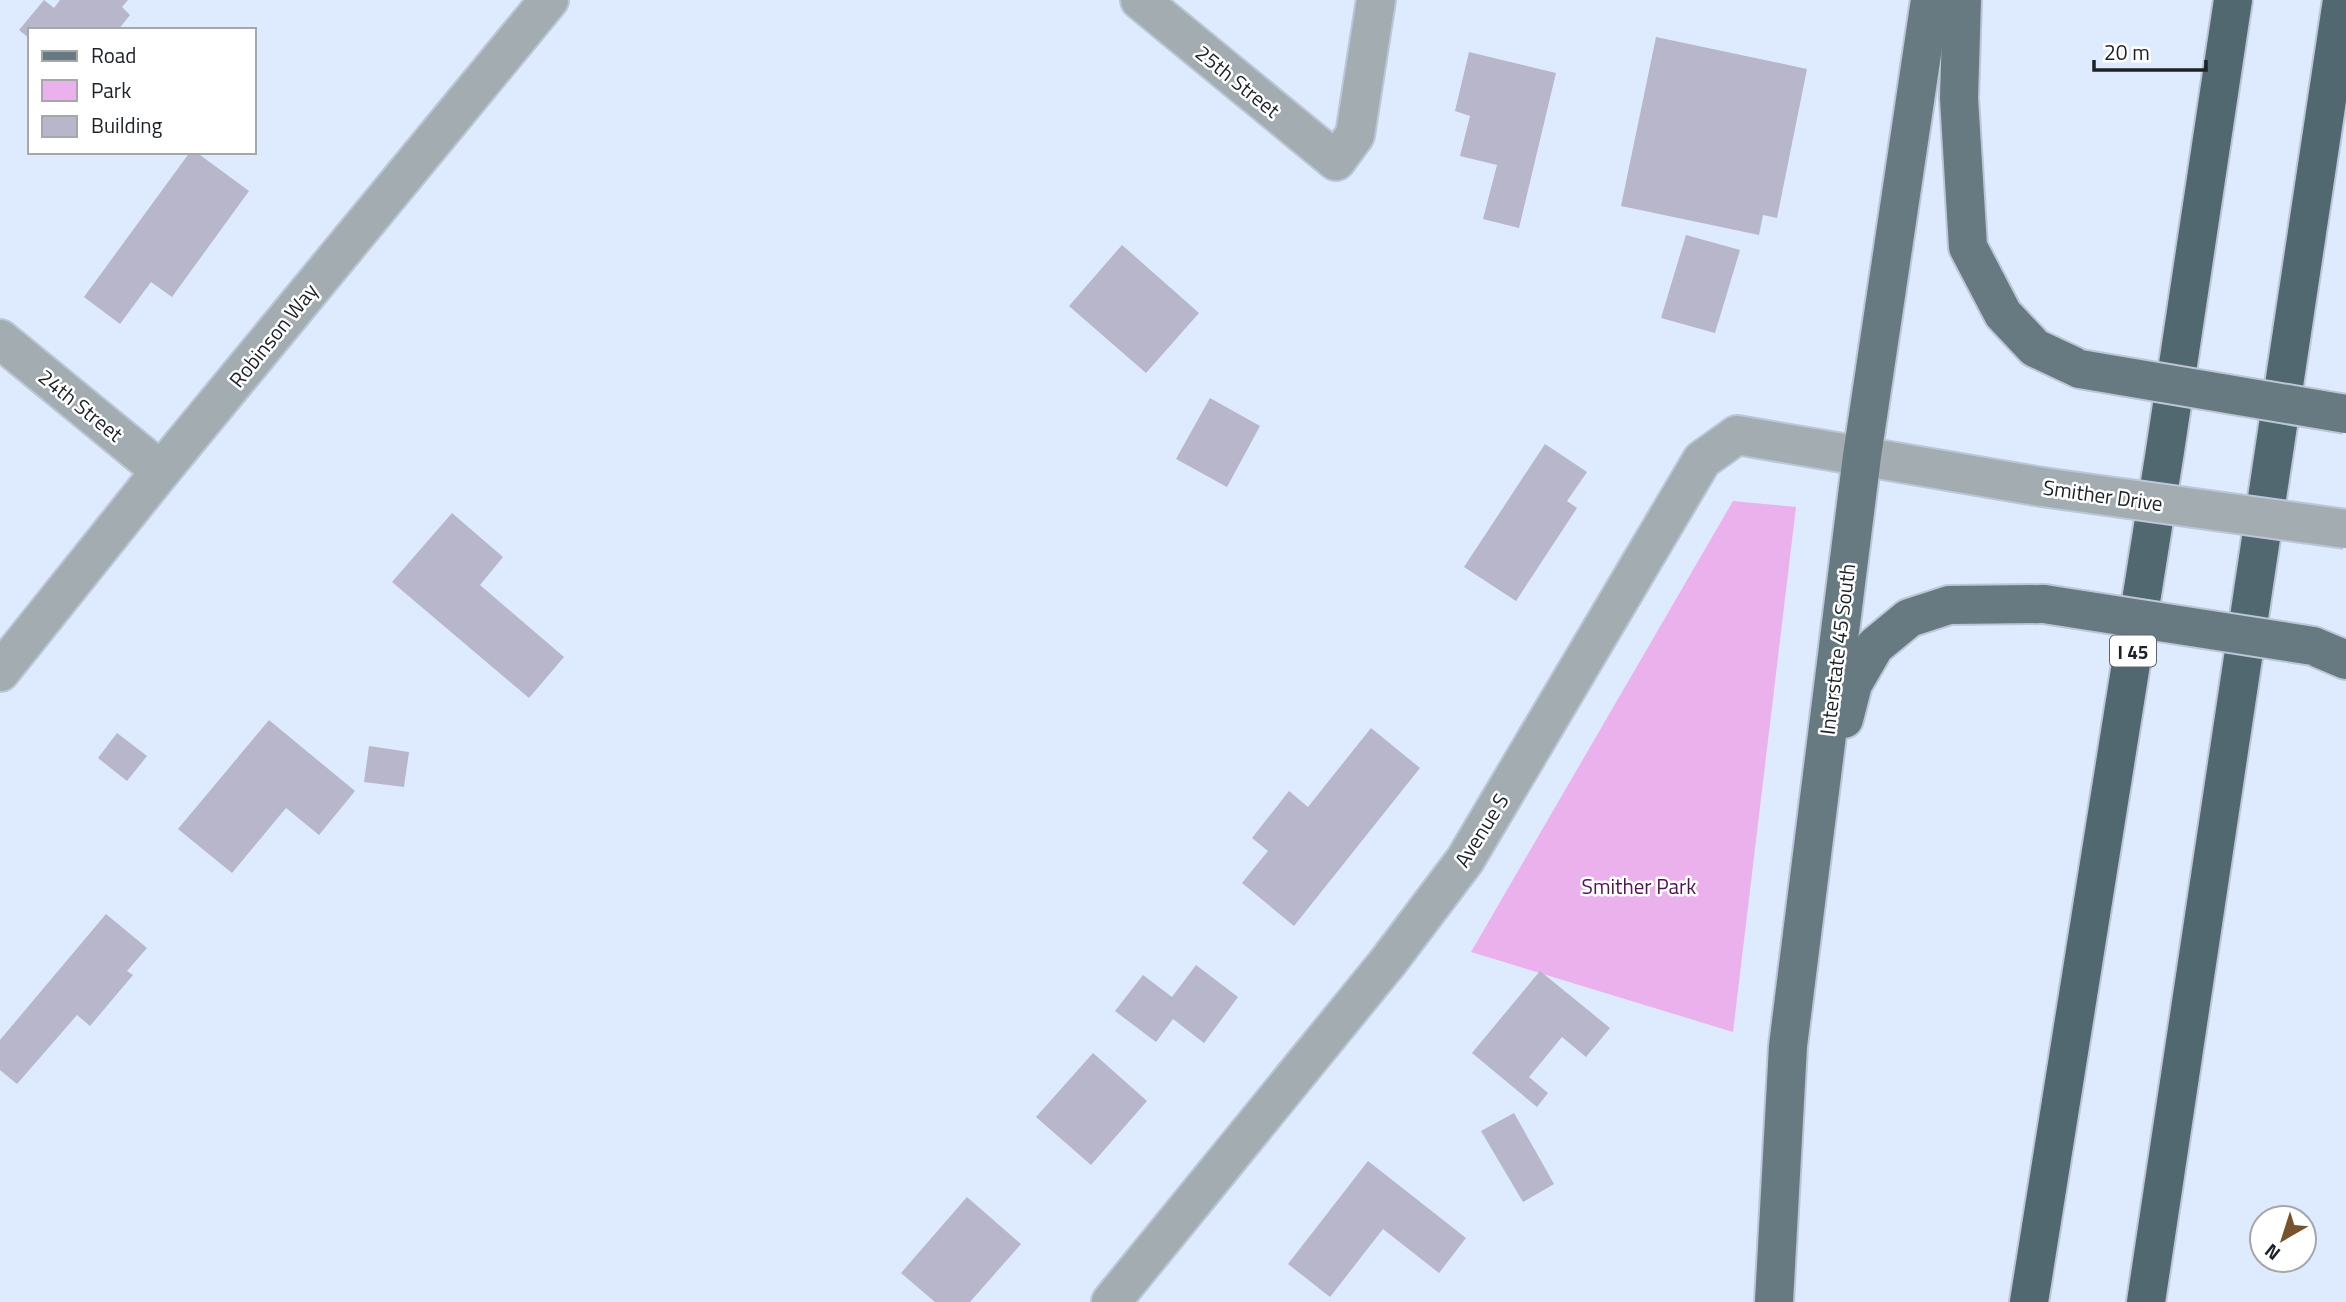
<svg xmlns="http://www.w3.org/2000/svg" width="2346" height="1302" font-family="'Titillium Web',sans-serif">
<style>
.green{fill:#ebb1ed}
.building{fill:#b8b6cb}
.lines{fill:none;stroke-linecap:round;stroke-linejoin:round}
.minor-casing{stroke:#bbc7d7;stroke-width:42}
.major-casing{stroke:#bbc7d7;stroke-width:42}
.highway-casing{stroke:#bbc7d7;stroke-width:42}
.minor{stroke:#a3adb1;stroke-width:38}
.major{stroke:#677a81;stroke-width:38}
.highway{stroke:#526870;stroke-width:38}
.minor-bridge-casing{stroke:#bbc7d7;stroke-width:42;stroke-linecap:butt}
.major-bridge-casing{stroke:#bbc7d7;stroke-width:42;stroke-linecap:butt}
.minor-bridge{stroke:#a3adb1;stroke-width:38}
.major-bridge{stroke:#677a81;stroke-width:38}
.labels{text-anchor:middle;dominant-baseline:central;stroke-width:5;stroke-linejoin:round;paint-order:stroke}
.shield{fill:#fff;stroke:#616468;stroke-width:2}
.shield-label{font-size:19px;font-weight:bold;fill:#1d2228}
.street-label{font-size:21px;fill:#1d2228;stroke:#fff}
.park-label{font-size:21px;fill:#511355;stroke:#fff}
</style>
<rect width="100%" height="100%" fill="#deebfe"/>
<polygon class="green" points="1733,501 1796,507 1733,1032 1471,952"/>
<g class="building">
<polygon points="44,0 54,8 60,0 128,0 122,7 130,15 118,30 30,30 30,39 19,30"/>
<polygon points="1656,37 1807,69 1777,218 1763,215 1759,235 1621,206"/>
<polygon points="1469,52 1556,73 1519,228 1483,219 1497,165 1460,156 1470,116 1455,111"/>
<polygon points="190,152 196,152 249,191 172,297 151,282 120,324 84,297"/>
<polygon points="1686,235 1740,250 1715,333 1661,318"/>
<polygon points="1122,245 1199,313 1146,373 1069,306"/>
<polygon points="1210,398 1260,426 1227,487 1176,459"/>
<polygon points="1545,444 1587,472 1567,501 1577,508 1516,601 1464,567"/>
<polygon points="452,513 503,557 480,585 564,657 529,698 392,582"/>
<polygon points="269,720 355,791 319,835 286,808 232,873 178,829"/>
<polygon points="1371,728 1420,768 1294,926 1242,883 1268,851 1252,838 1289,791 1308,807"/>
<polygon points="117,733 147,756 127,781 98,758"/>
<polygon points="369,746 409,752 404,787 364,782"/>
<polygon points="106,914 147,948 127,971 133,975 90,1026 77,1015 17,1084 0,1070 0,1040"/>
<polygon points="1196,965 1238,997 1204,1043 1173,1019 1156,1042 1115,1011 1143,975 1172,997"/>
<polygon points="1540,971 1610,1028 1586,1057 1562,1037 1529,1077 1548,1093 1537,1107 1472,1053"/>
<polygon points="1093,1053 1147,1101 1091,1165 1036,1117"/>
<polygon points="1514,1113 1554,1184 1523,1202 1481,1131"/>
<polygon points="1368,1161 1466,1238 1439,1273 1383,1229 1330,1297 1288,1264"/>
<polygon points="967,1197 1021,1244 970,1302 935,1302 901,1273"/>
</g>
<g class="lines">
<defs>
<g id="minor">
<polyline points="1140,0 1336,161 1355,135 1376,0"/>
<polyline points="0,339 161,471"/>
<polyline points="0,672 161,471 549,0"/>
<polyline points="1111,1302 1388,962 1465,860 1702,460 1737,435 2042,487"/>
</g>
<g id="major">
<polyline points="1962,0 1959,98 1968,247 2003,314 2035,348 2080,369"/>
<polyline points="2313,646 2346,660"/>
<polyline points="1844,719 1853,684 1875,646 1909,618 1949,605 2044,604"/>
<polyline points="1774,1302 1788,1046 1862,456 1930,0"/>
</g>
<g id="highway">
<polyline points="2029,1302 2165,451 2233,0"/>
<polyline points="2146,1302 2342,0"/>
</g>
</defs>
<use href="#minor" class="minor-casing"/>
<use href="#major" class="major-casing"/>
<use href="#highway" class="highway-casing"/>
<use href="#minor" class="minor"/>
<use href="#major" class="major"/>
<use href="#highway" class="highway"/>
<defs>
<polyline id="minor-bridge" points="2042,487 2346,529"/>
<g id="major-bridge">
<polyline points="2080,369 2346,414"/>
<polyline points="2044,604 2313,646"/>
</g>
</defs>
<use href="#minor-bridge" class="minor-bridge-casing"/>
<use href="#major-bridge" class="major-bridge-casing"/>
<use href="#minor-bridge" class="minor-bridge"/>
<use href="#major-bridge" class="major-bridge"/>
</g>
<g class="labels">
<rect class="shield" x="2110" y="635.5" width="46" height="31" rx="5"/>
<g class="shield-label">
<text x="2133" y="651">I 45</text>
</g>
<g class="street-label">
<text transform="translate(1238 81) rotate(39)">25th Street</text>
<text transform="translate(273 335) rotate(-51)">Robinson Way</text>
<text transform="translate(81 405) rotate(39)">24th Street</text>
<text transform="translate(2103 495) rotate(8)">Smither Drive</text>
<text transform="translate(1837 649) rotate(-83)">Interstate 45 South</text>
<text transform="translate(1481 830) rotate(-58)">Avenue S</text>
</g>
<g class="park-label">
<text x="1639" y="886">Smither Park</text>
</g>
</g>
<rect x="28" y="28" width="228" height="126" fill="#ffffff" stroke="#a5a7a9" stroke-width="2"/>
<rect x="42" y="51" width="35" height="10" fill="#677a81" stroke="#a5a7a9" stroke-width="2"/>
<text x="91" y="63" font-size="21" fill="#1d2228">Road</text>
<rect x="42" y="80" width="35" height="21" fill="#ebb1ed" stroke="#a5a7a9" stroke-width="2"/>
<text x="91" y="98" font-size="21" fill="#1d2228">Park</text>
<rect x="42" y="116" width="35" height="21" fill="#b8b6cb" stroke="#a5a7a9" stroke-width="2"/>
<text x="91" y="133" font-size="21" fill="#1d2228">Building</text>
<g transform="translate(2283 1239) rotate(219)"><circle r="33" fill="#ffffff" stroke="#a5a7a9" stroke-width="2"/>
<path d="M0-5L12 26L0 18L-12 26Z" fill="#76532c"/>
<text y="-10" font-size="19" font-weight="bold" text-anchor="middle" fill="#1d2228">N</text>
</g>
<path d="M2094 60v10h112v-10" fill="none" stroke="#1d2228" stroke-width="3.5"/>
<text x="2104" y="60" font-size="21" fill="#1d2228" stroke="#ffffff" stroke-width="5" paint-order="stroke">20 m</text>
</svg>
